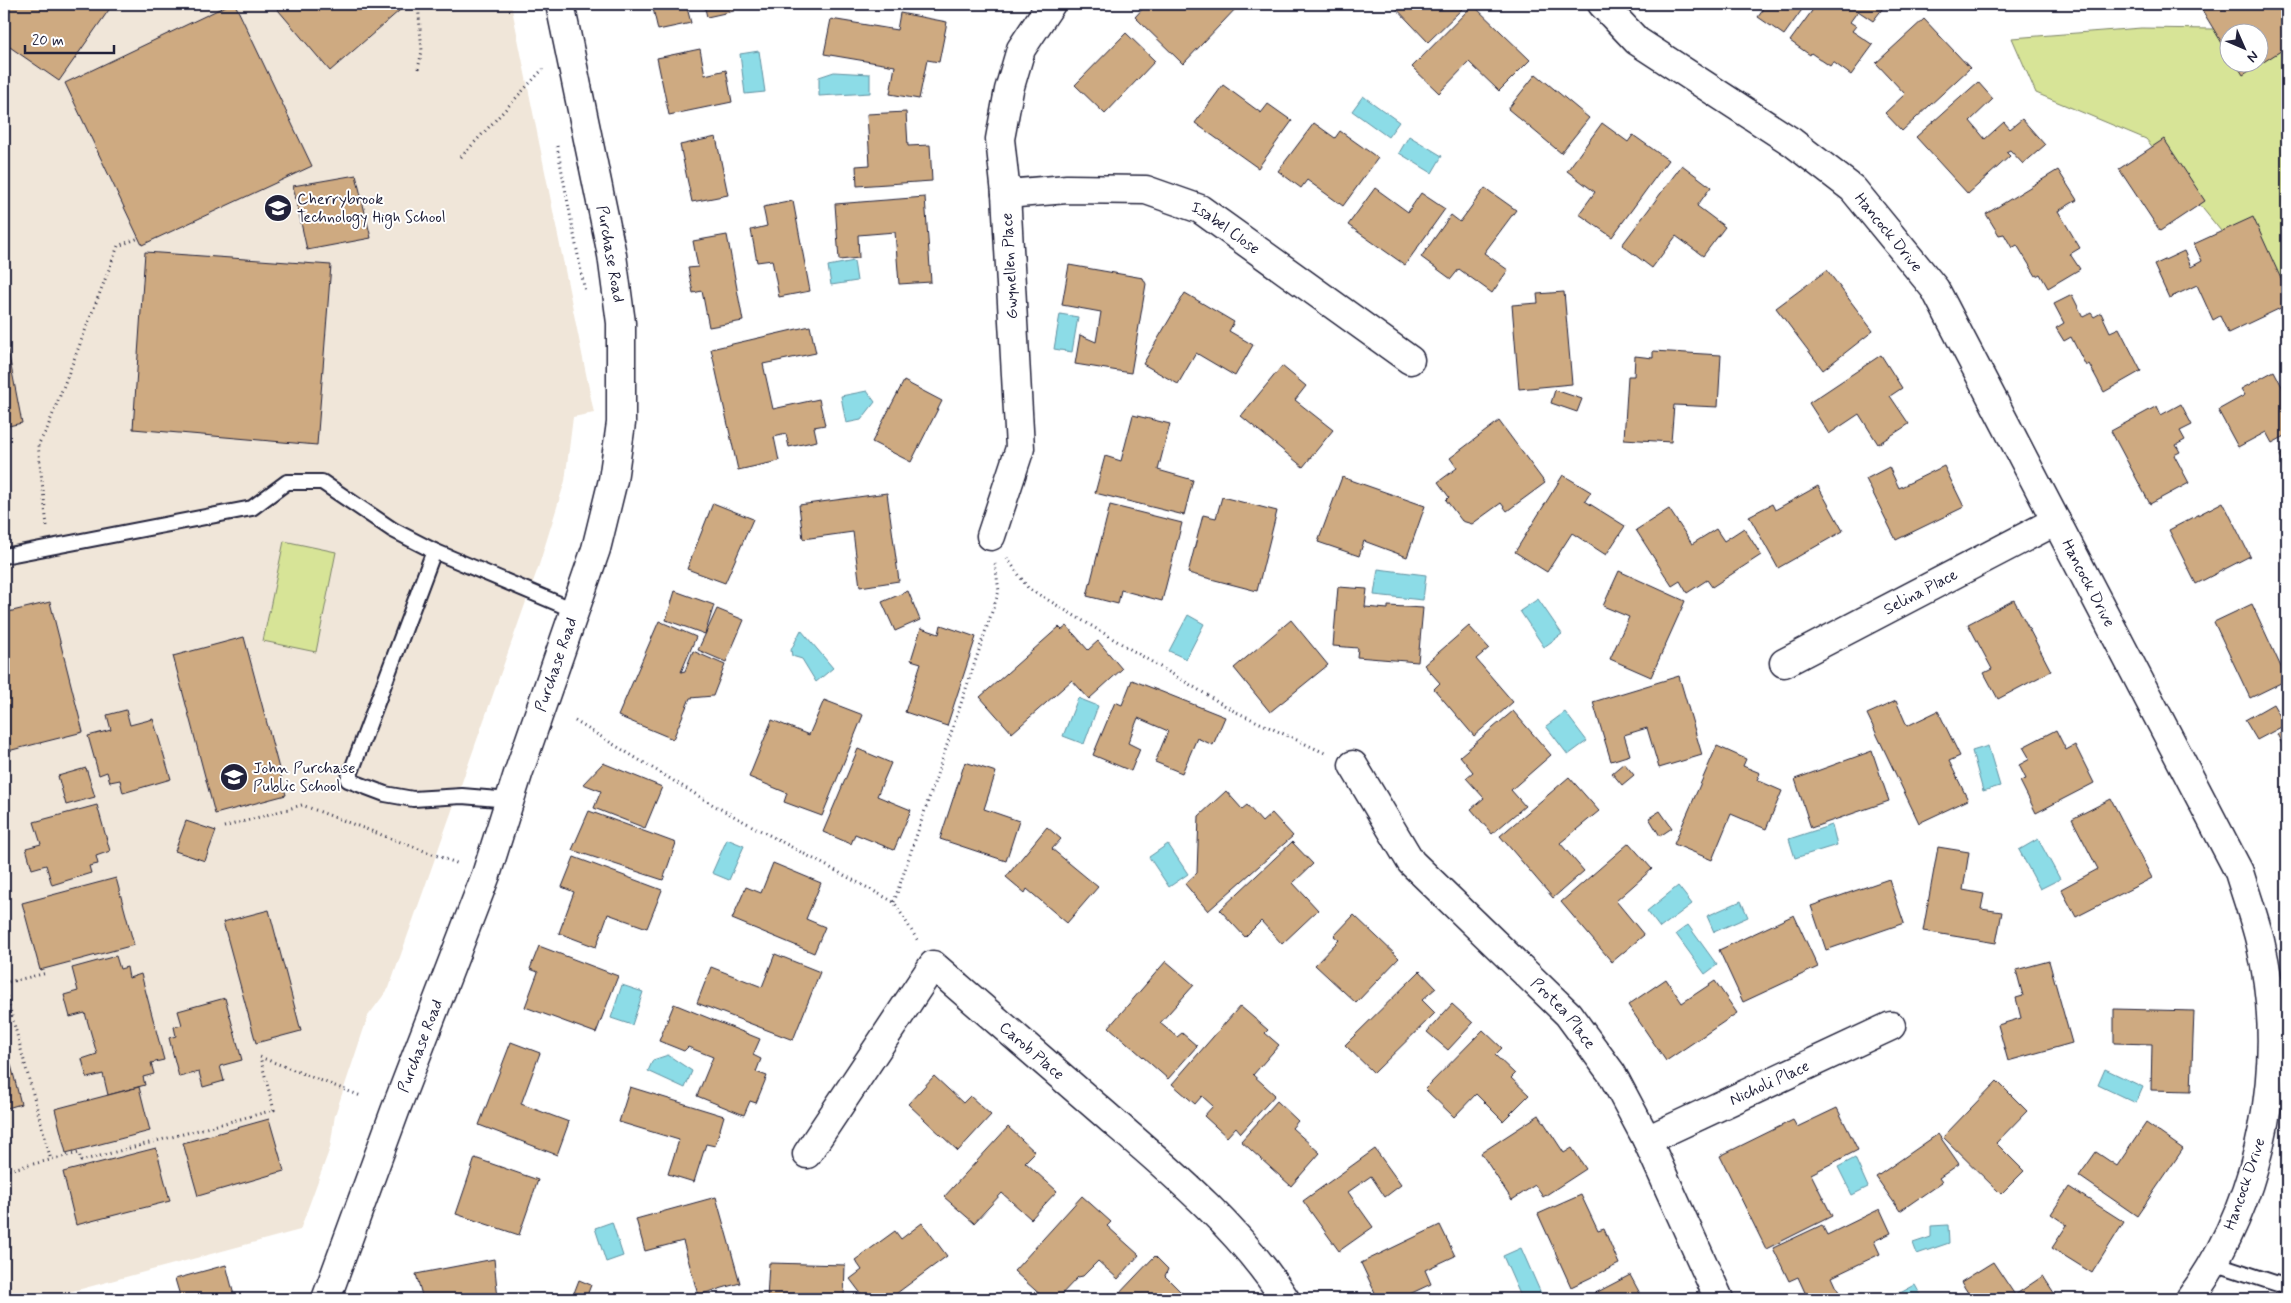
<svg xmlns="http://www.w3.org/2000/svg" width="2291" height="1303" font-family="Mynerve,sans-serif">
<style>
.built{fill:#f0e6d9}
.green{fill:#d7e497;stroke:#7c8369;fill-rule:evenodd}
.water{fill:#8cdce7;stroke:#6292a2}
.building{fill:#ceaa81;stroke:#22223b}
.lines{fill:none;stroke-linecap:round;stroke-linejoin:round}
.service-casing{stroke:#22223b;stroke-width:18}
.minor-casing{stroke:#22223b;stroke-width:31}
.secondary-casing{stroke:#22223b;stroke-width:31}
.path{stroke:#22223b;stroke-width:3;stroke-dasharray:1 4;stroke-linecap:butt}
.service{stroke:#fff;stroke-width:14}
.minor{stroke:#fff;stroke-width:28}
.secondary{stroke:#fff;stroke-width:28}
.labels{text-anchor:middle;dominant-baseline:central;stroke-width:4;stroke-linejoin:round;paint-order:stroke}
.poi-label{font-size:16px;fill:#22223b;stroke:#fff;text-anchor:start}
.street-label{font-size:16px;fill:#22223b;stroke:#fff}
</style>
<rect width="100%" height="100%" fill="#fff"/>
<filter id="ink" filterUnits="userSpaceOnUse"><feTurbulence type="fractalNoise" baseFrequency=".02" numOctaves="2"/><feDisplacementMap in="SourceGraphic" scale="10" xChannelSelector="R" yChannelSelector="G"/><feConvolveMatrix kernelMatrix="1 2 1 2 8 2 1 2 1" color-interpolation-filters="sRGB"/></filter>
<g filter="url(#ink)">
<polygon class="built" points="4,4 511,4 594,413 573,417 565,481 539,565 389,988 368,1016 335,1115 330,1148 300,1230 44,1299 4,1299"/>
<g class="green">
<path d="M2141,28L2287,30V312L2146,139L2036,93L2012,38ZM2228,32H2258V62H2228Z"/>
<polygon points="284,541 336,552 316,652 263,641"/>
</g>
<g class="water">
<polygon points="759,51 765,92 745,94 740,54"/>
<polygon points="834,72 870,74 870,93 819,96 819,77"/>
<polygon points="1363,96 1399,122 1388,137 1352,111"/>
<polygon points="1409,136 1442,156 1432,173 1399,153"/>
<polygon points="854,261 857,281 831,285 828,266"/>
<polygon points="1060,314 1078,317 1072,352 1054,349"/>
<polygon points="867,391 875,402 861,420 846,423 841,396"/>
<polygon points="1378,569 1426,575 1423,600 1374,595"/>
<polygon points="1538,599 1562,634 1544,647 1520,611"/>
<polygon points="1188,615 1204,624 1186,659 1169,651"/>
<polygon points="801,630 833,668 816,682 802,659 792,656 791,650"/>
<polygon points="1078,698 1098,706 1084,744 1063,736"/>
<polygon points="1565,712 1587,741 1568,755 1546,726"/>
<polygon points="1988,746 2000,786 1983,791 1972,751"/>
<polygon points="1832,825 1837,845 1795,858 1789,839"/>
<polygon points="727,839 744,846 729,880 712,873"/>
<polygon points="2038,839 2060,879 2040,889 2019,850"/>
<polygon points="1168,844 1188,874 1169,887 1149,857"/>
<polygon points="1678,886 1692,904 1660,928 1647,911"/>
<polygon points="1741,901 1748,917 1714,932 1707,916"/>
<polygon points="1688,925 1717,965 1705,974 1676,934"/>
<polygon points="622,985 643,992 632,1025 611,1018"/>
<polygon points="668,1055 692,1071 685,1088 648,1071 653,1060"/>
<polygon points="2105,1069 2143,1087 2136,1103 2098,1085"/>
<polygon points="1855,1158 1868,1187 1852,1195 1838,1167"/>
<polygon points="612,1222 623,1256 606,1262 595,1228"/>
<polygon points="1948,1225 1949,1243 1917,1254 1913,1243 1931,1237 1931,1226"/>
<polygon points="1521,1248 1543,1298 1522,1299 1503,1256"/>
<polygon points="1915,1285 1923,1299 1889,1299"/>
</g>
<g class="building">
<polygon points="4,4 113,4 59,81 4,43"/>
<polygon points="230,4 235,4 312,166 142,245 65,83"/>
<polygon points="273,4 407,4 330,71"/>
<polygon points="652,4 686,4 691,23 658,30"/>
<polygon points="704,4 733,4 734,11 707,17"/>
<polygon points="1147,4 1240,4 1183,64 1135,17"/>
<polygon points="1392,4 1457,4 1462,9 1428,42"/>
<polygon points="1754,4 1806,4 1784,35 1758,17 1763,10"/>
<polygon points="1817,4 1886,4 1873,21 1858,11 1850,22 1856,26 1852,31 1873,45 1851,75 1833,62 1830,66 1811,53 1810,55 1790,41"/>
<polygon points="2212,4 2284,4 2287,9 2287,47 2243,75 2235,62 2258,62 2258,32 2228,32 2228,53 2202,10"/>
<polygon points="1473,5 1530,60 1499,91 1469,62 1439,93 1412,67"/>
<polygon points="900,13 947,22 939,62 927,60 919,99 890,94 895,66 824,54 831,19 897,30"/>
<polygon points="1924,19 1970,68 1902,131 1885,113 1905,94 1876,63"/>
<polygon points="1126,33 1155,61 1105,114 1075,85"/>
<polygon points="700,49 705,75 726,70 732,102 669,115 657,58"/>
<polygon points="1536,74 1589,118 1561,153 1508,109"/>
<polygon points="1978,82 1993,99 1970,121 1985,139 2004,122 2010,129 2022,119 2045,145 2023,164 2010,150 2006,152 2010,156 1968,194 1916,137"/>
<polygon points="1223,85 1261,113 1268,104 1292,121 1258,168 1195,123"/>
<polygon points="906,112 908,146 930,145 932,181 857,186 856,166 870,165 867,114"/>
<polygon points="1314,123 1335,138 1340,131 1378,158 1343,206 1307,180 1301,188 1278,171"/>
<polygon points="1602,123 1628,142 1633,135 1668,160 1612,237 1579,214 1595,192 1567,171"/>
<polygon points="716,137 728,195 692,202 680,145"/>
<polygon points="2164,139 2205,201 2160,231 2119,169"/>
<polygon points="1682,165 1711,187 1697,206 1725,227 1703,256 1676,236 1652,268 1622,245"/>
<polygon points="2058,170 2077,200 2058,211 2080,248 2070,254 2080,269 2048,288 2040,274 2036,276 2017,245 2012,248 2004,234 1999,235 1986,214"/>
<polygon points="356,175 371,238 307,250 293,186"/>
<polygon points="1375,188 1408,212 1421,193 1445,209 1405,265 1348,225"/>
<polygon points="1485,188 1516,210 1484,253 1508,270 1492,293 1459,269 1451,279 1421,257 1451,215 1460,222"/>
<polygon points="925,197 931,282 899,284 895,232 858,235 859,258 839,260 835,204"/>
<polygon points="793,201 810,291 779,297 772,260 757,262 751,230 767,226 763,207"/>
<polygon points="2253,217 2287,292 2287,305 2228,333 2220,316 2213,320 2197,285 2169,298 2154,265 2184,251 2191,267 2202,261 2194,244"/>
<polygon points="727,235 743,321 709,327 702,291 693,293 688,268 698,267 693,241"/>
<polygon points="145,252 331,265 317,445 133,429"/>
<polygon points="1069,265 1143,278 1146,284 1131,373 1075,364 1080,335 1096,342 1101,312 1062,305"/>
<polygon points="1827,270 1873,331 1823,370 1776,308"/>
<polygon points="1564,292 1572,384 1519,389 1512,305 1538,303 1537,294"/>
<polygon points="1185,293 1234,322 1229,331 1253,345 1235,376 1196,353 1178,384 1143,364"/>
<polygon points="2072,295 2083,317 2091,313 2094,317 2101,313 2110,332 2119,328 2141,371 2104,392 2089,364 2086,366 2071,337 2064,341 2056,328 2064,323 2054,304"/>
<polygon points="810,326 816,353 763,364 773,409 819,399 825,425 814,427 817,441 789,447 786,434 774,437 779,461 738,470 711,349"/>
<polygon points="4,330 22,423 4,427"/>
<polygon points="1653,351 1721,355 1718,407 1674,405 1671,442 1624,439 1628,376 1634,376 1635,356 1653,358"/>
<polygon points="1881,355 1902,388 1890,396 1909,424 1878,444 1859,414 1829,434 1809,403"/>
<polygon points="1282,366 1306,386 1295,400 1333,430 1303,467 1241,416"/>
<polygon points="2274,371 2287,396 2287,435 2272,443 2266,432 2238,447 2218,410 2245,395 2241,389"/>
<polygon points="904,381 942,401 911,462 872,442"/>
<polygon points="1555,390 1582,399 1577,412 1551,403"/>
<polygon points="2181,404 2192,425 2180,431 2185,440 2176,445 2180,452 2174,455 2189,483 2150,504 2111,431 2157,406 2161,415"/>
<polygon points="1133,415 1170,424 1158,470 1193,480 1184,515 1095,493 1105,456 1121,461"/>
<polygon points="1499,421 1545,483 1507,511 1501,503 1472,524 1462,521 1446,500 1449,497 1438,482 1457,468 1450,458"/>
<polygon points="2287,451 2287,470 2280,455"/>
<polygon points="1944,466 1964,507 1896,540 1866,479 1889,467 1899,488"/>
<polygon points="1563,475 1591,492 1585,501 1625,526 1606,555 1572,533 1547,572 1515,552"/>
<polygon points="1342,477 1425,506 1407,557 1364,541 1359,556 1318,542"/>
<polygon points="1818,486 1843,531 1778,568 1749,516 1772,504 1775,510"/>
<polygon points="887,493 899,581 860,587 853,532 803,539 799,505"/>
<polygon points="1222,497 1277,511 1257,591 1188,573 1203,515 1216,518"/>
<polygon points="2223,502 2250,556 2196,584 2169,530"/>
<polygon points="713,503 753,519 725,583 687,569"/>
<polygon points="1110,505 1182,523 1162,601 1121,590 1118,604 1087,596"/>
<polygon points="1669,509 1692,544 1716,529 1724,541 1744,528 1761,555 1712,587 1707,580 1687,593 1680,581 1672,586 1636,530"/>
<polygon points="1619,571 1685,601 1651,677 1610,659 1629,617 1603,606"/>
<polygon points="1338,587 1367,589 1365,607 1388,609 1388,606 1423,608 1418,662 1357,657 1358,648 1333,646"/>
<polygon points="675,591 714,605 705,634 666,620"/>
<polygon points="908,591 920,620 895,631 882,602"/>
<polygon points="2014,600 2051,671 1998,699 1984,673 1992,669 1968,624"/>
<polygon points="50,602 83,732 4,752 4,613"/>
<polygon points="2252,604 2287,680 2250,698 2214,622"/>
<polygon points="717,609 744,620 726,662 698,650"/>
<polygon points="1291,620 1328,665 1270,712 1234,668"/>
<polygon points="659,621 696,637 681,672 685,671 693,651 725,665 713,696 690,698 673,739 618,716"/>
<polygon points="941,625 976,637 947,726 905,712 921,663 911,660 921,628 939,634"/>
<polygon points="1067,626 1088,650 1098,641 1122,669 1089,699 1072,680 1012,733 980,697 1059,627 1062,630"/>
<polygon points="1469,626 1489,648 1476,659 1513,702 1474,736 1434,689 1440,683 1424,665"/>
<polygon points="244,637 286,795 215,814 173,656"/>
<polygon points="1679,676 1702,755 1659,768 1647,728 1624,735 1630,755 1611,761 1593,702"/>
<polygon points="1132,680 1225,717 1213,745 1197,738 1182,773 1155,762 1168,731 1138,718 1128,743 1140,749 1131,771 1093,755 1115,702 1122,705"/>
<polygon points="824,700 863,715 822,816 784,802 787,793 749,777 772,720 809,735"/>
<polygon points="1896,701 1907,726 1938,711 1960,756 1949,761 1968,800 1919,823 1867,714"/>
<polygon points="2273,704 2285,725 2257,740 2245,720"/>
<polygon points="126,710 130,725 153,719 171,779 123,793 120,780 110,782 107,772 99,775 88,736 111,730 107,715"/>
<polygon points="1513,711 1551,755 1511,790 1525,806 1492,834 1471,809 1484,798 1466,778 1473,772 1460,756"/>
<polygon points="2287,729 2287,754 2277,734"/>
<polygon points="2056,730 2066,750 2075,745 2094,783 2036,813 2020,781 2026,779 2019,765 2030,759 2023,747"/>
<polygon points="1717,746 1746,759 1743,766 1760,773 1757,780 1782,791 1766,829 1731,814 1712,860 1674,844"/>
<polygon points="858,749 891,763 877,796 911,810 894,850 855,834 851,844 823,832"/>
<polygon points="1872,751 1889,801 1811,828 1795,779"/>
<polygon points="965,762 996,772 984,809 1019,821 1006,861 940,839"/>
<polygon points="603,763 662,787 645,828 594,808 601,791 583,784"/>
<polygon points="1624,763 1634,775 1622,785 1612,773"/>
<polygon points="86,768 95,797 66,805 58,776"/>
<polygon points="1569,777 1599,811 1560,843 1584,871 1553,898 1500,836"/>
<polygon points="1226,791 1242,809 1247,805 1262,822 1272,813 1293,836 1208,911 1185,884 1197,873 1199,816"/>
<polygon points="2111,799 2152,878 2076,917 2061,889 2098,869 2072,819"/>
<polygon points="97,805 110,851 96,856 98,864 89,866 91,873 52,885 46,865 32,869 26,848 41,844 34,822"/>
<polygon points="589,811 676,843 663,880 572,850"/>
<polygon points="1660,811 1672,828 1660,836 1649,818"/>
<polygon points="186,821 216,831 205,861 175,851"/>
<polygon points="1047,827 1061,839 1052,849 1098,887 1067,923 1027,889 1025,893 1006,877"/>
<polygon points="1292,842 1313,864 1293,883 1318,910 1282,944 1261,921 1245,937 1220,910"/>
<polygon points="1629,843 1652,869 1616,901 1644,935 1612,962 1561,902"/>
<polygon points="1938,847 1969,852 1963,890 1984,894 1981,909 2002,912 1996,943 1923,931"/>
<polygon points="574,857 662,890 647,928 608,914 596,947 559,933 574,892 562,887"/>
<polygon points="773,863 821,883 806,919 825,927 814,953 732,919 746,887 761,893"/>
<polygon points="116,878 134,945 40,970 22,903"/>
<polygon points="1889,879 1904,923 1826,950 1811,906"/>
<polygon points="269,910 301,1031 256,1043 223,922"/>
<polygon points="1354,915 1399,958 1356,1003 1315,965 1339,940 1334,936"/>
<polygon points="1794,915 1818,967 1743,1002 1719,950"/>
<polygon points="539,946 618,976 596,1033 525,1007 538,972 530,969"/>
<polygon points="775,954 820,972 793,1040 697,1003 711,967 762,987"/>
<polygon points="116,956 120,969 127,967 129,978 141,974 164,1060 151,1063 154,1074 143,1077 145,1085 108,1095 103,1074 87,1078 82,1059 97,1054 85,1013 70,1017 64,995 78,991 72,968"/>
<polygon points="1166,961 1194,985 1160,1023 1177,1037 1182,1033 1197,1046 1168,1079 1109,1027"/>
<polygon points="2049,961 2072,1043 2008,1061 1998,1025 2021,1018 2016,998 2023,996 2016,970"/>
<polygon points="1420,971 1436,988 1422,1000 1435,1013 1374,1073 1345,1045"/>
<polygon points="1666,979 1682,1003 1715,981 1737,1013 1666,1061 1628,1005"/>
<polygon points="225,998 242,1060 220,1066 224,1081 203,1087 199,1072 179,1077 169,1038 176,1036 174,1027 182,1025 178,1011"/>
<polygon points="674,1004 760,1039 753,1055 761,1059 756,1072 767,1076 756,1103 750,1101 744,1115 697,1096 713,1057 688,1047 684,1051 659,1041"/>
<polygon points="1452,1004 1473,1023 1448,1050 1427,1032"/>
<polygon points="1240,1006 1268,1030 1265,1033 1279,1045 1253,1075 1275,1095 1241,1133 1236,1127 1227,1137 1204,1116 1213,1106 1202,1096 1195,1104 1172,1084"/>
<polygon points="2114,1009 2194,1011 2191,1091 2151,1090 2152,1044 2114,1043"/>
<polygon points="1483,1030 1502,1048 1495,1055 1515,1074 1511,1078 1529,1095 1503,1121 1476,1094 1454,1117 1425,1089"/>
<polygon points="511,1042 540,1053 521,1104 569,1122 557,1155 479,1125"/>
<polygon points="4,1043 8,1059 4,1060"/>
<polygon points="10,1061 21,1104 4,1109 4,1063"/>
<polygon points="934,1076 963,1103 970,1096 991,1115 958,1151 908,1104"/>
<polygon points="1997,1081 2027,1111 1996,1143 2024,1171 2001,1194 1943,1137"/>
<polygon points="139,1087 150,1131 66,1153 55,1109"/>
<polygon points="630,1087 724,1116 715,1146 706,1144 694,1182 668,1174 679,1140 619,1122"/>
<polygon points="1277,1101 1298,1121 1292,1128 1320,1153 1291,1186 1241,1141"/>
<polygon points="1837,1108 1858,1150 1811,1174 1832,1216 1766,1249 1720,1156 1793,1120 1797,1127"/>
<polygon points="1539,1115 1564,1153 1572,1148 1586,1169 1543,1197 1535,1185 1512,1200 1481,1153"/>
<polygon points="269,1119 284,1171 198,1196 183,1143"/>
<polygon points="2146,1123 2183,1149 2137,1216 2079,1176 2096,1152 2117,1166"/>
<polygon points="1008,1127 1035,1152 1025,1162 1057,1191 1031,1219 1002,1193 974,1223 944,1197"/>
<polygon points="1938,1134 1959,1164 1939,1178 1942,1182 1900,1211 1876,1177"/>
<polygon points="156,1148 170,1201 76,1225 63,1172"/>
<polygon points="1375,1149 1401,1185 1385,1197 1371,1176 1348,1192 1373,1227 1339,1251 1303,1201"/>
<polygon points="475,1158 538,1180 519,1235 456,1214"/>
<polygon points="2069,1187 2124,1222 2092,1273 2052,1248 2067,1225 2051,1214"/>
<polygon points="1581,1195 1598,1231 1604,1229 1619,1264 1571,1287 1538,1214"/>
<polygon points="1082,1196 1111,1222 1107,1226 1139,1255 1118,1279 1098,1261 1083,1276 1078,1277 1057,1299 1045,1299 1014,1271"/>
<polygon points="716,1197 740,1283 698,1295 683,1241 645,1251 636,1219"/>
<polygon points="1880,1209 1891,1233 1874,1241 1880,1254 1832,1277 1842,1299 1808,1299 1798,1277 1789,1281 1773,1248 1822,1225 1827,1235"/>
<polygon points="922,1223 947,1256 889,1299 865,1299 850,1279 862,1270 855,1260 895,1231 901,1239"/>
<polygon points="1440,1225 1455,1256 1425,1270 1431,1284 1399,1299 1378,1299 1361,1263"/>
<polygon points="1155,1256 1168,1269 1165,1276 1188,1299 1114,1299"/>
<polygon points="494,1259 498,1299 423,1299 416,1274"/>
<polygon points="1993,1262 2015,1295 2043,1276 2058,1299 1972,1299 1961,1282"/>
<polygon points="769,1263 845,1265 844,1299 767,1299"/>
<polygon points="226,1265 235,1299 181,1299 175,1279"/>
<polygon points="1630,1275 1643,1299 1590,1299 1588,1297"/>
<polygon points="579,1280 591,1285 586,1298 574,1293"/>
</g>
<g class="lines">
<defs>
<g id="service">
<polyline points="434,551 348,780 385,794 413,799 462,796 510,800"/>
<polyline points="4,556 252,508 287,482 322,482 393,530 434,551 576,611"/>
<polyline points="2214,1263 2284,1286 2287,1283"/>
</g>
<g id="minor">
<path id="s1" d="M1602,4L1637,41L1792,142L1853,189L1935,289L2239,872C2246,895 2254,917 2260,941C2289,1061 2263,1199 2190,1299"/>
<path id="s2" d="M1006,194L1067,189L1146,190L1200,209L1410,360"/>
<polyline points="991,536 1020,448 1006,194 1000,139 1009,90 1021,49 1051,4"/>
<path id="s3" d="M1784,663L2056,521"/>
<path id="s4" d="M1353,765L1411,862L1568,1014L1612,1074L1647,1140L1719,1299"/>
<path id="s5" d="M1647,1140L1891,1026"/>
<path id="s6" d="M807,1154L933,965C991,1016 1050,1066 1108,1117C1172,1172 1239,1228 1285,1299"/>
</g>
<g id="secondary">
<path id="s7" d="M326,1299L395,1111L486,875L518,774L596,549L613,480L621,423V323L612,255L560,4"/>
</g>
</defs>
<use href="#service" class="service-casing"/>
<use href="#minor" class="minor-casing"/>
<use href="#secondary" class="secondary-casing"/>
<g class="path">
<polyline points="418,69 422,51 418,4"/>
<polyline points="557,146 585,292"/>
<polyline points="461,157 543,69"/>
<polyline points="47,526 38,445 47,429 118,246 139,238"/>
<polyline points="1007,558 1028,588 1234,711 1327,754"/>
<polyline points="575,721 715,806 894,902 918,941"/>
<polyline points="224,827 302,805 459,864"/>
<polyline points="894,902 999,591 995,564"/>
<polyline points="4,983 47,973"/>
<polyline points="4,987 51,1160"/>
<polyline points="4,1171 79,1153 81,1161 274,1110 260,1057 361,1096"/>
</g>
<use href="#service" class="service"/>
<use href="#minor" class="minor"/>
<use href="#secondary" class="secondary"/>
</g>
</g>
<defs>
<symbol id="school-disc" viewBox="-11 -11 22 22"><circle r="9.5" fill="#22223b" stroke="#fff"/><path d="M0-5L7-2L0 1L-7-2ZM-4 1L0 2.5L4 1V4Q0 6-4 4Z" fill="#fff"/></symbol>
</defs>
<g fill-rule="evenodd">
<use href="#school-disc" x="262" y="192" width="32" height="32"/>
<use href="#school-disc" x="218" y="761" width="32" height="32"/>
</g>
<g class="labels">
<g class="poi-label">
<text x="297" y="199">Cherrybrook<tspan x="297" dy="18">Technology High School</tspan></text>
<text x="253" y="768">John Purchase<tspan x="253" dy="18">Public School</tspan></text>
</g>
<g class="street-label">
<text stroke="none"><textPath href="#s2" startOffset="229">Isabel Close</textPath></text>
<text stroke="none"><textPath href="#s1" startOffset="369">Hancock Drive</textPath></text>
<text transform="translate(610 254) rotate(80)">Purchase Road</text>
<text transform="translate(1010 266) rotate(-93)">Gwynellen Place</text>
<text stroke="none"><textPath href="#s1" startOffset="774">Hancock Drive</textPath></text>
<text stroke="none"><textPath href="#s3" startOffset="154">Selina Place</textPath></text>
<text stroke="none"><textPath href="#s7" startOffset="675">Purchase Road</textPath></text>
<text stroke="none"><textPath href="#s4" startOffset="328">Protea Place</textPath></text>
<text stroke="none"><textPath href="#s7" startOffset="270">Purchase Road</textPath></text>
<text stroke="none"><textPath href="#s6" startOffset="358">Carob Place</textPath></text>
<text stroke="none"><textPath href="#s5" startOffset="135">Nicholi Place</textPath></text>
<text transform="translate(2245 1184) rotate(-71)">Hancock Drive</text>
</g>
</g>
<rect width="2291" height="1303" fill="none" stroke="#fff" stroke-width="20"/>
<rect x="10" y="10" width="2271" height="1283" fill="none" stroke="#22223b" stroke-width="2" filter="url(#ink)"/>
<g transform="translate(2244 48) rotate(135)"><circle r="24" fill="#ffffff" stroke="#a7a7b1"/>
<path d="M0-4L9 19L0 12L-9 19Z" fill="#22223b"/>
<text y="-8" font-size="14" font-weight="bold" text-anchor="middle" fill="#22223b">N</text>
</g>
<path d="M25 45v8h89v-8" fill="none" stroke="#22223b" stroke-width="2.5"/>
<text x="32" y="45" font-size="15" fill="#22223b" stroke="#ffffff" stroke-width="4" paint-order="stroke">20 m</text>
</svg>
